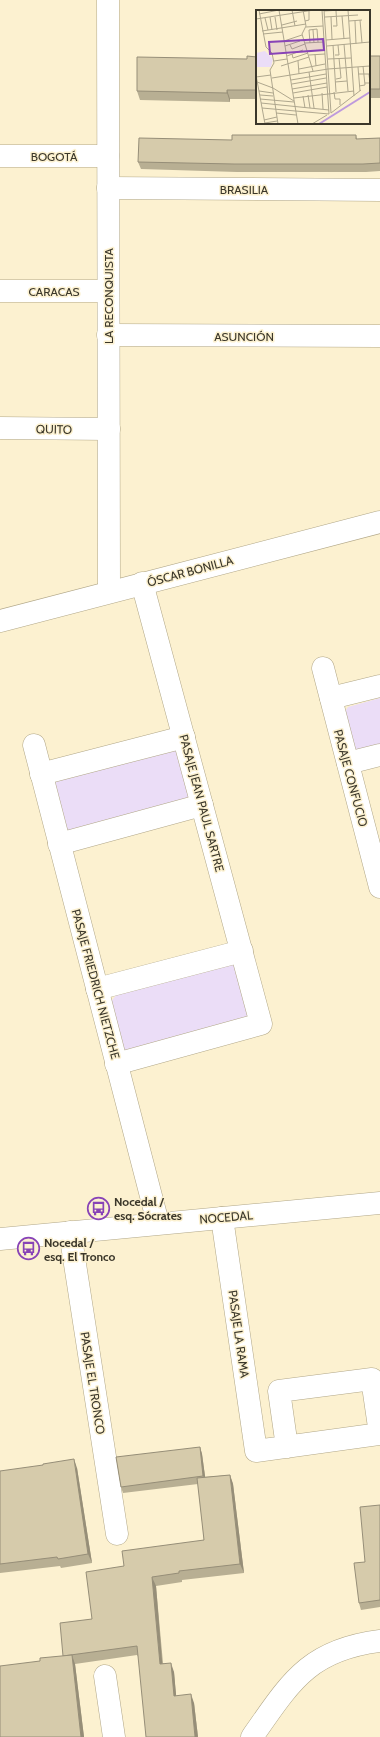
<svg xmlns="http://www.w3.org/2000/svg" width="380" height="1737" font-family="Cabin,sans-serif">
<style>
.green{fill:#ebddf7}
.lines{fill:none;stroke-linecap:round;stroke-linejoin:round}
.minor-casing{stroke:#b1a788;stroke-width:23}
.minor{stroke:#fff;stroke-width:22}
.wall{fill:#b8af93}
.shaded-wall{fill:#968e78}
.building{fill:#d6cbab;stroke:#968e78}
.labels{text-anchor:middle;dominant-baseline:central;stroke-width:3;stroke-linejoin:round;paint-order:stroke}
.street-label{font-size:12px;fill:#3b372a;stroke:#fcf1d0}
.poi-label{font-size:12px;font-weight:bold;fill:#3b372a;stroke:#fcf1d0;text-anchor:start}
.inset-river{fill:none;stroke:#be9add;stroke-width:2}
.inset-road{fill:none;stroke:#afa78e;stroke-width:1}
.view{fill:#8843b7;fill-opacity:0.15;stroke:#8843b7;stroke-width:2}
.inset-edge{fill:none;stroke:#3b372a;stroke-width:2}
</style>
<rect width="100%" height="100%" fill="#fcf1d0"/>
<g class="green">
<polygon points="380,698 380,746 359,751 352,747 344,713 348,707"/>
<polygon points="177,744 189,799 65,834 49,780"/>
<polygon points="229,963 239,968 252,1019 123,1056 109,1004 117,994"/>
</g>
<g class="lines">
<defs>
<g id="minor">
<polyline points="108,0 109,592"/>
<polyline points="0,156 108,156"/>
<polyline points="108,188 380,190"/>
<polyline points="0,291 108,291"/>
<polyline points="108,335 380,336"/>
<polyline points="0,428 109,429"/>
<polyline points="0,621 380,522"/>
<polyline points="323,668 380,887"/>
<polyline points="331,698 380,686"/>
<polyline points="34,745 158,1223"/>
<polyline points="348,763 380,755"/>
<polyline points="41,774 184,737"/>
<polyline points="59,844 202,805"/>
<polyline points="97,989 242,951"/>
<polyline points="116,1064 261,1024 142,583"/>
<polyline points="222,1218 256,1451 380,1434 372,1379 279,1391 287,1447"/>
<polyline points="70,1232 117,1534"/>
<polyline points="0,1239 380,1203"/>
<polyline points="105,1676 114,1737"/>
<path d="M252,1737C290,1683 308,1650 380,1641"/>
</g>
</defs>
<use href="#minor" class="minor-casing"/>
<use href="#minor" class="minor"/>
</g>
<g class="wall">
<rect x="369" y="56" width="11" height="42"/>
<polygon points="257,57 257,99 230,99 230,102 140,100 137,91"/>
<polygon points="356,135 357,139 380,138 380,171 366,172 237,172 141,169 138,162 232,140"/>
<polygon points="200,1447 202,1454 205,1477 230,1475 233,1484 244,1573 182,1580 182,1582 156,1586 163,1663 174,1672 176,1696 194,1703 198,1737 137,1655 75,1664 84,1737 0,1737 40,1661 63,1656 92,1619 124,1566 204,1540 198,1484 123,1493 121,1487"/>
<polygon points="77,1468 92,1563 61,1568 60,1566 0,1573 0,1471"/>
<polygon points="380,1505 380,1607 361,1610 359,1603 365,1562"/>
</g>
<g class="shaded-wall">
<polygon points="227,90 230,99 230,102 227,93"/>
<polygon points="200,1447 202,1454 206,1483 203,1476"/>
<polygon points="74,1459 77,1468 92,1563 88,1554"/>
<polygon points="230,1475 233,1484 244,1573 240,1564"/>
<polygon points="152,1577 156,1586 163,1673 160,1664"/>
<polygon points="72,1655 75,1664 84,1737 81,1737"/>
<polygon points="171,1663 174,1672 177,1705 174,1696"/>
<polygon points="191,1694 194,1703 198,1737 195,1737"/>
</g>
<g class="building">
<polygon points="247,56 257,57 257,90 227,90 227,93 137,91 137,57 247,59"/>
<rect x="369" y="56" width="11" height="33"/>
<polygon points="232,135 356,135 356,139 380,138 380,163 363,164 234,164 138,162 139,138 232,140"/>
<polygon points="200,1447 203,1476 121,1487 116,1457"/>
<polygon points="74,1459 88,1554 58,1559 57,1557 0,1564 0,1471 43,1465 43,1464"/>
<polygon points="230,1475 240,1564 179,1571 179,1573 152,1577 160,1664 171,1663 174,1696 191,1694 195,1737 146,1737 137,1646 63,1656 60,1623 92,1619 86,1572 124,1566 122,1551 204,1540 197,1478"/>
<polygon points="380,1505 380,1600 359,1603 354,1563 365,1562 360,1507"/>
<polygon points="72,1655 81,1737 0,1737 0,1666 40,1661 40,1658"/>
</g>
<defs>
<symbol id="bus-ring" viewBox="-11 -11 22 22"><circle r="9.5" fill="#fcf1d0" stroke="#8843b7" stroke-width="1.5"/><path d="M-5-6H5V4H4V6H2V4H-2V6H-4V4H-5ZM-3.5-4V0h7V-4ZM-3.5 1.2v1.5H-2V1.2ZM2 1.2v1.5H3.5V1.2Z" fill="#8843b7"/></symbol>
</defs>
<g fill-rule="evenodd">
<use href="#bus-ring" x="86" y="1196" width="25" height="25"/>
<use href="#bus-ring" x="16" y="1236" width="25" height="25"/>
</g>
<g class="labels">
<g class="street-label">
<text x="54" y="156">BOGOTÁ</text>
<text x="244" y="189">BRASILIA</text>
<text x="54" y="291">CARACAS</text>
<text transform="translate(108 296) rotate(-90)">LA RECONQUISTA</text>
<text x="244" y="336">ASUNCIÓN</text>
<text transform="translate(54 429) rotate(1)">QUITO</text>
<text transform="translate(190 571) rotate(-15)">ÓSCAR BONILLA</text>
<text transform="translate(351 778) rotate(75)">PASAJE CONFUCIO</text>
<text transform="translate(202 803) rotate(75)">PASAJE JEAN PAUL SARTRE</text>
<text transform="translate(96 984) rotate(75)">PASAJE FRIEDRICH NIETZCHE</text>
<text transform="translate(226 1217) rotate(-5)">NOCEDAL</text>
<text transform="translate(239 1334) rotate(82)">PASAJE LA RAMA</text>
<text transform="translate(93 1383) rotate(81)">PASAJE EL TRONCO</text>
</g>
<g class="poi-label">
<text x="114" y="1201">Nocedal /<tspan x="114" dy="14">esq. Sócrates</tspan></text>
<text x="44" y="1242">Nocedal /<tspan x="44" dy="14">esq. El Tronco</tspan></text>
</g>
</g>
<g transform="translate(256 10)">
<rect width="114" height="114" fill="#fcf1d0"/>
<path d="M9,41L17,49L15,57H0V43Z" fill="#ebddf7"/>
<path class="inset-river" d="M63,114L114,82"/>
<path class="inset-road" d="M3,0L10,37L16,43L18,53L14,60L22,114M23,0L42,114M36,0L39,16M47,0L50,16L46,24L57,61M66,0L73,104M68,0L75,103M92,0L98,86M68,1L85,0M3,4L23,0M86,6L88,29M14,7L16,20M19,7L21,20M69,7L102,5M75,7L76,29M9,8L12,20M0,9L58,0M104,10L106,33M49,11L53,10V1M93,11L106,10M99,11L100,34M26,15L41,11M77,16H81L80,1M50,17L67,16M61,19L62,32M57,20L58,33M6,21L50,14M7,24L27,22M70,30L94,28M28,31L46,25M49,33L68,32M54,33L53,20L61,19M88,34L92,81M34,35L36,39L49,34M77,35L80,82M29,36L44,31M71,36L114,32M36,44L37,48L52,43M59,44L60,56M53,45L69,44M79,45H83L82,35M31,46L47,40M72,49L95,48M18,51L31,49M42,51L43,64M25,56L53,47M102,57L104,81M43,59L69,54M53,62L58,98M102,64H113L114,73H109M0,65L9,114M0,67L15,65M16,68L72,59L114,56M80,69L85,68L83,48M35,70L70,64M1,72L17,78L38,91M79,72L91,71M36,74L70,68M103,76L109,75L107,56M36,79L71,73M3,81L17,83M78,82L79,89H84V95M37,83L71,77M66,83L67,99M4,85L17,86M52,85L54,98M47,86L49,98M38,88L98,81M4,89L38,92M5,93L73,100M6,98L73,104M20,103L40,105M75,103L105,80M8,110L21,107M9,113L21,111M56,114L71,105"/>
<path class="view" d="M67,29L68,40L14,44L13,32Z"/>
<rect width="114" height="114" class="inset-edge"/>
</g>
</svg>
